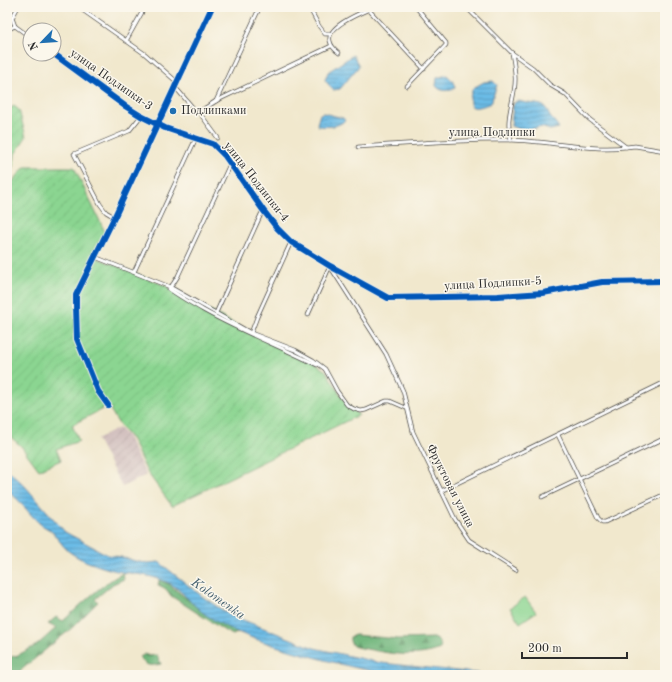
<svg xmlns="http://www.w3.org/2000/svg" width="672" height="682" font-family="'Old Standard TT',serif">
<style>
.industrial{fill:url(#industrial-furrows)}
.forest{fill:url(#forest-firs);stroke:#4e7053}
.garden{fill:url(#garden-furrows);stroke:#5b805e}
.pitch{fill:#8bd591;stroke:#5b805e}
.water{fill:url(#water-rules);stroke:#4b7388}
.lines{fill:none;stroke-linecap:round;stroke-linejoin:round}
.minor-casing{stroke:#494743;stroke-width:4.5}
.minor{stroke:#fff;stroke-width:3}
.cycleway-casing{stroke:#fbf7ec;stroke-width:8}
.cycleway{stroke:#0057b8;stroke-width:6}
.poi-dot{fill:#1f6fb2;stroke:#fbf7ec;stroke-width:1.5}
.labels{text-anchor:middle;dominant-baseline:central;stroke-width:3;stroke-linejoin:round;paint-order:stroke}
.street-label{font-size:12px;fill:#2b2b2b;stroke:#fbf7ec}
.poi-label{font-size:12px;fill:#2b2b2b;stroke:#fbf7ec;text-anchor:start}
.water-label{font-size:13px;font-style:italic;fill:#415d6c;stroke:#fbf7ec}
</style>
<defs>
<pattern id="industrial-furrows" width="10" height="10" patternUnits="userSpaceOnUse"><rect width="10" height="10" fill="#d1bfbe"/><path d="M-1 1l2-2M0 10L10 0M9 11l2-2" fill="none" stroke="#b4a4a3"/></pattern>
<pattern id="forest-firs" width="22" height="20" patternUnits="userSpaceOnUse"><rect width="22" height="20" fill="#70b67b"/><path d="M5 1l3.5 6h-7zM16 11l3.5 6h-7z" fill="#5c9465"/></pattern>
<pattern id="garden-furrows" width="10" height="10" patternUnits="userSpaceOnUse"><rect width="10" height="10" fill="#8bd591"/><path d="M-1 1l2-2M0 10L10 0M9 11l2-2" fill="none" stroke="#78b77d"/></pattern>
<pattern id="water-rules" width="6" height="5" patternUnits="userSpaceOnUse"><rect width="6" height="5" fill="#6bbbe6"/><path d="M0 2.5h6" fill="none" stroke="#5898bb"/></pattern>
</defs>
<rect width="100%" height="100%" fill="#fbf7ec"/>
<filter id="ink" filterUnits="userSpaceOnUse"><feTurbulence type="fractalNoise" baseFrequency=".025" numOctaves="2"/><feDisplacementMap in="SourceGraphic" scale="8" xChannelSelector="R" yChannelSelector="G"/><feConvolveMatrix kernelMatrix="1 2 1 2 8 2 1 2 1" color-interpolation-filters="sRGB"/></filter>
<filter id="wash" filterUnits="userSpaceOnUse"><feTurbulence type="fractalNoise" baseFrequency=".012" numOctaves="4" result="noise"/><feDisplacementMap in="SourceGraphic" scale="16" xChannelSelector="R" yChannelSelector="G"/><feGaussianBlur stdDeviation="0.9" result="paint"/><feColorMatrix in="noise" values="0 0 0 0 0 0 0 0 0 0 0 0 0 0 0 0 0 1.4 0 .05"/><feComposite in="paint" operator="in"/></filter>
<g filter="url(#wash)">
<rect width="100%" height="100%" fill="#f1e8cd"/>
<polygon class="industrial" points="119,428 128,437 146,475 122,487 97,439"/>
<g class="forest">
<path d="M123,573L124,579L113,584L95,599L98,602L73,627L20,671V675H7V658L18,655L37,645L56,628L48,624L56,617L63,621C82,604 100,585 123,573Z"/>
<polygon points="159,580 169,584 206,615 239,632 233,635 225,631 171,596 166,589 158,585"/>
<path d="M355,635L398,639L433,638L438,640L441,646L440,649C413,660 383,652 356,647L353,646L350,641V637Z"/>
<path d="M145,654L149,656L157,655L161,664C151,666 145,667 140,657Z"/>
</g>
<g class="garden">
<polygon points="14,106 19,110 26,137 15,154 14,167 7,171 7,110"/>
<polygon points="25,167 74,167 106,234 95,257 164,285 251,333 295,350 326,371 347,405 359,415 172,506 147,472 132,440 120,426 108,406 72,425 79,441 56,449 61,460 39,470 21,446 7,434 7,188"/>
</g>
<polygon class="pitch" points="525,597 536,612 520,623 510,608"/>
<g class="water">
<polygon points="353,55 359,66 340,89 333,90 325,80 328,72"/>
<path d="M447,75L453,81L455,88C448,91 441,92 436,86L437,78Z"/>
<path d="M493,81L497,85L491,103C472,111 465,109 473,88L484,82Z"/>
<path d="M519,101C527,104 535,103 541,105C548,107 547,113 551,118C554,121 556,123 559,128L550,130L541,127L524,131L511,126L513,106L515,102Z"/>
<path d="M323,113L343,118L345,120C339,127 327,127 318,126L317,124L320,114Z"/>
<path d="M7,469L24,485L65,532L108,555L121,557L139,562L148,563L159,562L203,597L228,614L314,648L381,663L496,675H395C359,670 324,660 289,650C260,641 231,632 206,615C193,606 183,591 169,583C155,576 137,574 122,572C110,570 84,562 74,555C64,549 61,542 53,533C49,528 43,527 39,523C27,512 21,500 7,491Z"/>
</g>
</g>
<g filter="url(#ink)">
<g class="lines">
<defs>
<g id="minor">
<polyline points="18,7 12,18 15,26 30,37"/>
<polyline points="78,7 145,54 177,82"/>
<polyline points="309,7 319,26 325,34 330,34"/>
<polyline points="466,7 512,53 533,68 550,85 565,94 589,119 626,147 635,146 665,151"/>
<polyline points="661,7 665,10"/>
<polyline points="368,9 424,69"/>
<polyline points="7,11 12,18"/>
<polyline points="7,30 15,26"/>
<polyline points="126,41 145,7"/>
<path d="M339,53C335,50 331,46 330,41C326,26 363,12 374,7"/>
<polyline points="54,54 125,106 141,116 165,128 213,144 225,156 263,210 277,228 291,242 330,266 388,298 498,296 543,293 602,282 665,281"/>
<polyline points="407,86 446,45 446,43 416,7"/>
<polyline points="175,87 194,109 199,112 218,138"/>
<polyline points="216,101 258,11 258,7"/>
<polyline points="199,112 216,101 331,46"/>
<path d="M511,140C505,119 513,105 515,84C516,74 514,64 512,53"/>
<path d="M358,147C409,144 460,139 511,140C549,141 588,151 626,147"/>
<polyline points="115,216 111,215 106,212 100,204 74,154 129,131 141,116"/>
<polyline points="95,257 170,287 251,333 295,350 313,360 325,369 337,391 347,405 354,409 361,411 366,410 386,401 390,401 406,408"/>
<polyline points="331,268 386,354 403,391 413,432 455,519 469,540 516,570"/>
<polyline points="134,272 196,138"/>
<polyline points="170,287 173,284 178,276 230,164"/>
<path d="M169,289C180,297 191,303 203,310C240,331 279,346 317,365"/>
<polyline points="216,313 263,210"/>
<polyline points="308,315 330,266"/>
<polyline points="251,333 257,317 291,242"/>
<polyline points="108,405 98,391 77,339 76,306 76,295 115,216 212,7"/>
<polyline points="558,435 598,518 602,522 605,522 665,494"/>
<polyline points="441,491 665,382"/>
<polyline points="542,497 665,438"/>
</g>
</defs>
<use href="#minor" class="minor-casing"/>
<use href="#minor" class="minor"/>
<defs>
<g id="cycleway">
<polyline points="54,54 125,106 141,116 165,128 213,144 225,156 263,210 277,228 291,242 330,266 388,298 498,296 543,293 602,282 665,281"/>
<polyline points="108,405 98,391 77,339 76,306 76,295 115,216 212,7"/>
</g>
</defs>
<use href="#cycleway" class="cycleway-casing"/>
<use href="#cycleway" class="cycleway"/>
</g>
</g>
<circle class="poi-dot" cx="173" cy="111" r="4"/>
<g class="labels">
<g class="street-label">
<text transform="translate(111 80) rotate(35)">улица Подлипки-3</text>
<text x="492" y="133">улица Подлипки</text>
<text transform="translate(256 182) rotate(52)">улица Подлипки-4</text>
<text transform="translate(493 284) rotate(-3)">улица Подлипки-5</text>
<text transform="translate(450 486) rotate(63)">Фруктовая улица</text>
</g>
<g class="poi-label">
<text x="181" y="111">Подлипками</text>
</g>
<g class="water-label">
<text transform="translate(218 599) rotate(35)">Kolomenka</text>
</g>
</g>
<rect width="672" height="682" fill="none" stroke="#fbf7ec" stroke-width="24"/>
<g transform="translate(42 42) rotate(245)"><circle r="19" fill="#fbf7ec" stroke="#a8a59f"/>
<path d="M0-3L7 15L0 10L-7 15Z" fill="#1f6fb2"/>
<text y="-6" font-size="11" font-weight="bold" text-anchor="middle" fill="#2b2b2b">N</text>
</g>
<path d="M522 652v6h105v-6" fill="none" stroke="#2b2b2b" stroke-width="2"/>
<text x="528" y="652" font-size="12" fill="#2b2b2b" stroke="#fbf7ec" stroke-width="3" paint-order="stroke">200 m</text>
</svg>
